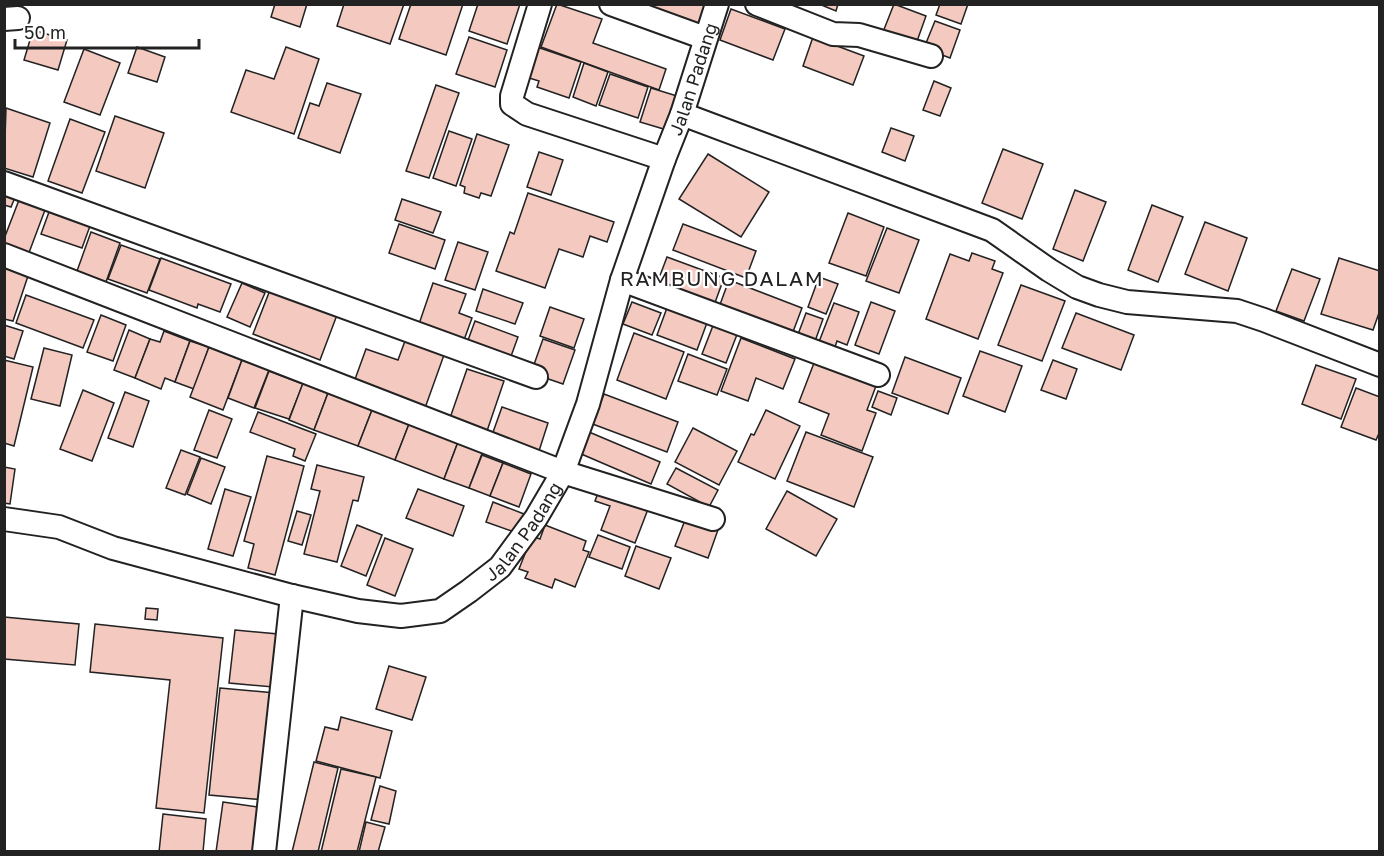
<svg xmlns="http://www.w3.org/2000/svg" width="1384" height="856" font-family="'Golos Text',sans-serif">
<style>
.building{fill:#f3c9c0;stroke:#222;stroke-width:1.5}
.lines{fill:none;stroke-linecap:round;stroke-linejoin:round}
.street-casing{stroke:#222;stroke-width:26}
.street{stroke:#fff;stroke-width:22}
.labels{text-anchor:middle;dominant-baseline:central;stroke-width:4.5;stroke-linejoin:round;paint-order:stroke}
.street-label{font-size:18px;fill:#222;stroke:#fff}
.quarter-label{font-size:21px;letter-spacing:1.5px;fill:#222;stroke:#fff}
</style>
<rect width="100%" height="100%" fill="#fff"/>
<g class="building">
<polygon points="275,4 307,4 300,27 271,17"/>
<polygon points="344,4 404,4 390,44 337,26"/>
<polygon points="411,4 463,4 446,55 399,39"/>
<polygon points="478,4 520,4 507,44 469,31"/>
<polygon points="557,4 602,19 593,43 666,69 659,90 541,47"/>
<polygon points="640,4 710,4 703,26"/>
<polygon points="819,4 838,4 836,11"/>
<polygon points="894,4 926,16 916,44 883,32"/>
<polygon points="940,4 968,4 961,24 936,15"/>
<polygon points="731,9 785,29 773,60 720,40"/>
<polygon points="935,21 960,30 950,58 924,48"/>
<polygon points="33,30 67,40 58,70 24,60"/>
<polygon points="469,37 507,50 495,87 456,74"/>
<polygon points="813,37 864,56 853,85 803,66"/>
<polygon points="137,47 165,57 157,82 128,73"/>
<polygon points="286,47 319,59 294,134 231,112 246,70 274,79"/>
<polygon points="537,47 581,62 569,98 537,87 539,81 526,77"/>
<polygon points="84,49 120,63 100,115 64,102"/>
<polygon points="584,63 608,72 596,106 573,97"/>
<polygon points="610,74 648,87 638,118 599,105"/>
<polygon points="934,81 951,88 940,116 923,110"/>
<polygon points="327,83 361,94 340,153 298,138 310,103 319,106"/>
<polygon points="436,85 459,93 429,178 406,171"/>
<polygon points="651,88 677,96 667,130 640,122"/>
<polygon points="6,108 50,123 33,177 4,168"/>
<polygon points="115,116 164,133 145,188 96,171"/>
<polygon points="70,119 105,132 82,193 48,181"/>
<polygon points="891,128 914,136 905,161 882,152"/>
<polygon points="449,131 472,139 456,186 433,178"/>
<polygon points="477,134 509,145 491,196 481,193 479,198 464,193 465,187 460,185"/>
<polygon points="1003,149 1043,164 1022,219 982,203"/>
<polygon points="539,152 563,160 551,195 527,187"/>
<polygon points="708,154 769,192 741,237 679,199"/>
<polygon points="4,190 16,195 11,207 4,205"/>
<polygon points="1075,190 1106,202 1083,261 1053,249"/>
<polygon points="528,193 614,222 607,242 590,236 583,257 559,249 545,288 496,271 510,232 514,234"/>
<polygon points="402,199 441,212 433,233 395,220"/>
<polygon points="19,200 45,210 27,258 4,250 4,239"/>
<polygon points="1152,205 1183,217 1158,282 1128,270"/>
<polygon points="49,212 90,226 82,248 41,234"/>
<polygon points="848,213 884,227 866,276 829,263"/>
<polygon points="1205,222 1247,238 1228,291 1185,274"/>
<polygon points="399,224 445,240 435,269 389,253"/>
<polygon points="683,224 756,251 746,278 673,250"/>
<polygon points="887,228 919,240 899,293 866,281"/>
<polygon points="91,232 120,243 106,282 77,271"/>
<polygon points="458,242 488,252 475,290 445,280"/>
<polygon points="121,245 160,259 147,293 108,279"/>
<polygon points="972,253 995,261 992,269 1003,273 978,339 926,319 950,254 969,261"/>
<polygon points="667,257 724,278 713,308 656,286"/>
<polygon points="161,258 231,284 220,312 198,304 197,308 149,290"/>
<polygon points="1339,258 1380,271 1380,310 1373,330 1321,314"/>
<polygon points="4,261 30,270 13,321 4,319"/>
<polygon points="1292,269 1320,279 1304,321 1276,311"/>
<polygon points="819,277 838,284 826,314 808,307"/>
<polygon points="729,280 802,308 791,337 718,310"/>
<polygon points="242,283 265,293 250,327 227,317"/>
<polygon points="433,283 466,294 459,313 472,318 464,340 419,324"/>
<polygon points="1021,285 1065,301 1042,361 998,345"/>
<polygon points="483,289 523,303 515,324 476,311"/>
<polygon points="270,290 337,315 320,360 253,334"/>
<polygon points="26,295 94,320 83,348 16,323"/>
<polygon points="632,302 661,313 652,335 623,324"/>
<polygon points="871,302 895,311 879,354 855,345"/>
<polygon points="834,303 859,312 847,345 837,341 833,353 817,347"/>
<polygon points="668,305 708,320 697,350 657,335"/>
<polygon points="550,307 584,319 574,348 540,336"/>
<polygon points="806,313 823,319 814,344 797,337"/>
<polygon points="1076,313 1134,335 1121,370 1062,348"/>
<polygon points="101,315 126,325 113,361 87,352"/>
<polygon points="475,321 518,337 510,359 467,343"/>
<polygon points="714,323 738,332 726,363 702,354"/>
<polygon points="4,325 23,331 14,359 4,356"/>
<polygon points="129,330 150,339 135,378 114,370"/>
<polygon points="164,331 190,341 175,382 165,378 161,389 135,378 150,339 160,342"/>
<polygon points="634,333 684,352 666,399 617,380"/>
<polygon points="741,338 795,359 783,389 756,378 748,401 721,391"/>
<polygon points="543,339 575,350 563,384 531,373"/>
<polygon points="190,341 209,347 194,389 175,382"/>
<polygon points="405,341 444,355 425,408 354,382 366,349 398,360"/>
<polygon points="209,347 242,360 223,410 190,397"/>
<polygon points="44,348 72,355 60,406 31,399"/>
<polygon points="980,351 1022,366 1005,412 963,396"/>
<polygon points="688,354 727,369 717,395 678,381"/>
<polygon points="905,357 961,378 948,414 892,393"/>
<polygon points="4,360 33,367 14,446 4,443"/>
<polygon points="242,360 269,370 254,408 228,398"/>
<polygon points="1053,360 1077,369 1066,399 1041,390"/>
<polygon points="814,363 876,386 867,410 876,413 862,451 821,435 829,414 799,402"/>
<polygon points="1316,365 1356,379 1341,419 1302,404"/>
<polygon points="467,369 504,381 487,431 450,418"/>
<polygon points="269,371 303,384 289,419 255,408"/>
<polygon points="303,383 328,393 314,430 289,420"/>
<polygon points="1356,388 1380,397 1380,431 1376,440 1341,427"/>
<polygon points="83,390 114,403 92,461 60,449"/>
<polygon points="878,391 897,398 891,415 872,407"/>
<polygon points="125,392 149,401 133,447 108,438"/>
<polygon points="328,393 372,410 358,446 314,430"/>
<polygon points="604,394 678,422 667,452 590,423 598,401 601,402"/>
<polygon points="502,407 548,423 539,451 492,435"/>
<polygon points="209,410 232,419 217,458 194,450"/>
<polygon points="372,410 409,424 395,460 358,446"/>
<polygon points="766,410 800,426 775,479 738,462 751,434 754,435"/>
<polygon points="258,412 316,434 305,461 293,456 295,449 250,432"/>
<polygon points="409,424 458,442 444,479 395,460"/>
<polygon points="693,428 737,451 719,485 675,462"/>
<polygon points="589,432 660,462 651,484 579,453"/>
<polygon points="806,432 873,457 854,507 787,481"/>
<polygon points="458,442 483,451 469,488 444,479"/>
<polygon points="181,450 200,457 185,495 166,488"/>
<polygon points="482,455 503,463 490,496 469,488"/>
<polygon points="267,456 304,466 275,575 248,568 254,544 244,541"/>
<polygon points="201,458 225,467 211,504 187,494"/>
<polygon points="503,463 531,474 519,507 490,496"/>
<polygon points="317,465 364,477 358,501 353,500 337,562 304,554 320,491 311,489"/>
<polygon points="4,467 15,469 10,504 4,503"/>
<polygon points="676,468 718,490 709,507 667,484"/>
<polygon points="601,485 650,504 635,543 601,530 610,506 595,501"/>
<polygon points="225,489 251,497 233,556 208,549"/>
<polygon points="418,489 464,506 453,536 406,518"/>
<polygon points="787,491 837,519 816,556 766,529"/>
<polygon points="493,502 524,514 517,533 486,522"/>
<polygon points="297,511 311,515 302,545 288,541"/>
<polygon points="687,515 719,527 708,558 675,546"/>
<polygon points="357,525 382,535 366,576 341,566"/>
<polygon points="545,525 586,541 583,550 589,552 575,587 555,579 552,588 525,578 528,572 519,569 532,536 540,539"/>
<polygon points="598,535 630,547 622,569 589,557"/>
<polygon points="385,538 413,549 395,596 367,585"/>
<polygon points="636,546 671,558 659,589 625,576"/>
<polygon points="146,608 158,609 157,620 145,619"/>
<polygon points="4,617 79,624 75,665 4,659"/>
<polygon points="95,624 223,638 204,813 156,808 170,680 90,672"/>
<polygon points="235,630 278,634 273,687 229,683"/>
<polygon points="389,666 426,677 412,720 376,709"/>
<polygon points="220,688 275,693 265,800 209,795"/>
<polygon points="341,717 392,731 380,778 316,761 325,727 338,730"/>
<polygon points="314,762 338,768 318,852 292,852"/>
<polygon points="341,769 376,777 357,852 321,852"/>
<polygon points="380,786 396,791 389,824 371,820"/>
<polygon points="223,802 265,808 259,852 216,852"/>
<polygon points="163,814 206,819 203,852 159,852"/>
<polygon points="366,822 385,827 378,852 359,852"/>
</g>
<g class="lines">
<defs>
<g id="street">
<polyline points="540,4 512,96 512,104 527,114 664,159"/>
<polyline points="611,4 705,38"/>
<polyline points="757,4 833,34 859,35 931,56"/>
<polyline points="4,19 18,18"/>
<polyline points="682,114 992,230 1049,270 1077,287 1099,295 1127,302 1237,311 1264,320 1380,365"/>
<polyline points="4,183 536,377"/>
<polyline points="4,255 563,472 713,519"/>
<polyline points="622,280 878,375"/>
<path id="s1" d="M4,519L59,527L113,548L292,596L358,611L401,616L440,611L469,591L500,567L536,518L563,472L588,404L622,280L664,159L682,114L717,4"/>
<polyline points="264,852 292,596"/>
</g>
</defs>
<use href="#street" class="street-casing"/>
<use href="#street" class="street"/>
</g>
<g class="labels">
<g class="street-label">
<text stroke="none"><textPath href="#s1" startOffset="1052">Jalan Padang</textPath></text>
<text stroke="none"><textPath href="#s1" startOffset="566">Jalan Padang</textPath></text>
</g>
<g class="quarter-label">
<text x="722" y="278">RAMBUNG DALAM</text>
</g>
</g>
<rect width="1384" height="856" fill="none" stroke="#222222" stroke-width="12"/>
<path d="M15 39v9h184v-9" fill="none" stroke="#222222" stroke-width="3"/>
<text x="24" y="39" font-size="18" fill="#222222" stroke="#ffffff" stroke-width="4.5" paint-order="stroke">50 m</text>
</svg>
